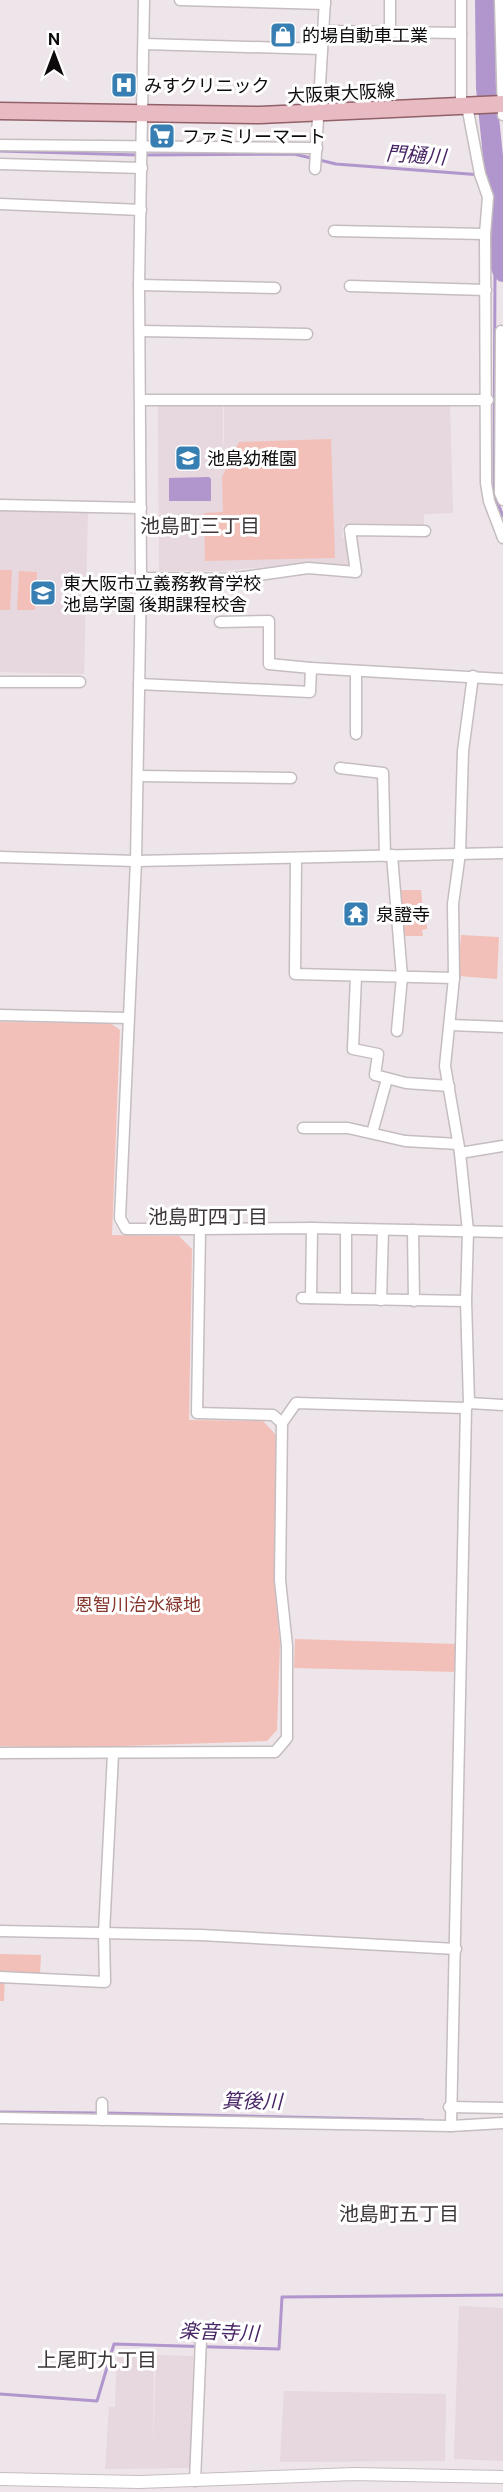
<svg xmlns="http://www.w3.org/2000/svg" width="503" height="2492" font-family="'Public Sans','Noto Sans JP',sans-serif">
<style>
.built{fill:#e7d7de}
.green{fill:#f2c0b8}
.water{fill:#b096cc}
.lines{fill:none;stroke-linecap:round;stroke-linejoin:round}
.stream{stroke:#b096cc;stroke-width:3}
.river{stroke:#b096cc;stroke-width:20}
.minor-casing{stroke:#c5bdc0;stroke-width:13}
.tertiary-casing{stroke:#c5bdc0;stroke-width:14}
.primary-casing{stroke:#916069;stroke-width:19}
.minor{stroke:#fff;stroke-width:10}
.tertiary{stroke:#fff;stroke-width:12}
.primary{stroke:#e8bbc3;stroke-width:16}
.labels{text-anchor:middle;dominant-baseline:central;stroke-width:6;stroke-linejoin:round;paint-order:stroke}
.poi-label{font-size:18px;fill:#0d0a0c;stroke:#fff;text-anchor:start}
.street-label{font-size:18px;fill:#0d0a0c;stroke:#fff}
.park-label{font-size:18px;fill:#86362d;stroke:#fff}
.water-label{font-size:20px;font-style:italic;fill:#492666;stroke:#fff}
.neighbourhood-label{font-size:20px;fill:#3e373a;stroke:#fff}
</style>
<rect width="100%" height="100%" fill="#ede5e9"/>
<g class="built">
<polygon points="158,403 223,404 223,444 216,462 224,443 224,405 450,404 453,513 424,514 424,526 343,525 342,537 346,538 352,563 348,567 312,563 220,571 159,571"/>
<polygon points="0,511 88,513 84,674 0,672"/>
<polygon points="459,2306 503,2308 503,2461 454,2459"/>
<polygon points="117,2354 154,2355 153,2453 156,2355 193,2356 191,2468 105,2469 109,2407 115,2407"/>
<polygon points="284,2391 446,2394 445,2461 280,2462"/>
</g>
<g class="green">
<polygon points="331,439 335,558 205,561 204,513 223,512 222,477 239,442"/>
<polygon points="0,570 12,570 10,610 0,610"/>
<polygon points="19,571 37,572 35,610 17,610"/>
<polygon points="397,890 421,890 423,909 427,910 427,929 422,930 423,936 400,936"/>
<polygon points="461,935 499,937 497,979 458,976"/>
<polygon points="0,1022 110,1023 120,1030 112,1235 179,1236 192,1249 189,1420 263,1421 276,1435 274,1579 280,1644 277,1730 267,1741 64,1748 0,1746"/>
<polygon points="295,1639 459,1644 458,1672 294,1668"/>
<polygon points="0,1954 41,1955 40,1974 5,1974 4,2001 0,2001"/>
</g>
<polygon class="water" points="209,477 211,479 211,501 169,501 169,478"/>
<g class="lines">
<g class="stream">
<polyline points="0,151 138,155"/>
<polyline points="144,155 294,154 336,164 495,176"/>
<polyline points="500,265 495,270 494,480 495,497 503,516"/>
<polyline points="0,2112 99,2113"/>
<polyline points="106,2113 423,2120"/>
<polyline points="0,2394 97,2401 114,2344 279,2349 282,2297 503,2295"/>
</g>
<polyline class="river" points="485,0 486,88 495,176 503,194 500,246 500,265 503,272"/>
<defs>
<g id="minor">
<polyline points="144,0 139,285 141,578 136,861 120,1218 126,1229 200,1229 197,1413 273,1415 282,1423"/>
<polyline points="180,0 325,4"/>
<polyline points="500,0 503,115"/>
<polyline points="323,31 461,33"/>
<polyline points="390,32 390,0"/>
<polyline points="144,44 322,49"/>
<polyline points="461,106 461,0"/>
<polyline points="467,106 480,174 488,197 485,234 486,483 489,501 503,538"/>
<polyline points="0,145 317,148"/>
<polyline points="0,164 142,168"/>
<polyline points="315,169 325,0"/>
<polyline points="0,204 141,210"/>
<polyline points="334,231 485,234"/>
<polyline points="139,285 275,288"/>
<polyline points="350,286 486,290"/>
<polyline points="140,331 307,334"/>
<polyline points="501,331 500,493 503,500"/>
<polyline points="141,400 488,400"/>
<polyline points="0,505 141,508"/>
<polyline points="141,578 230,579 308,568 356,572 350,530 425,531"/>
<polyline points="220,622 269,621 269,664 311,668"/>
<polyline points="0,682 80,682"/>
<polyline points="139,684 310,692 311,668 503,679"/>
<polyline points="356,734 356,672"/>
<polyline points="340,768 383,773 385,856"/>
<polyline points="138,776 291,778"/>
<polyline points="392,855 402,977 397,1031"/>
<polyline points="0,857 136,861 503,853"/>
<polyline points="296,858 295,974 454,978"/>
<polyline points="356,976 353,1049 378,1054 375,1075 406,1083 449,1086"/>
<polyline points="0,1015 128,1018"/>
<polyline points="450,1025 503,1027"/>
<polyline points="303,1128 348,1128 405,1141 458,1144"/>
<polyline points="372,1133 387,1079"/>
<polyline points="460,1153 503,1146"/>
<polyline points="200,1229 312,1228 503,1232"/>
<polyline points="413,1230 414,1301"/>
<polyline points="302,1298 466,1301"/>
<polyline points="311,1298 312,1228"/>
<polyline points="346,1299 346,1229"/>
<polyline points="381,1300 383,1230"/>
<polyline points="469,1403 503,1405"/>
<polyline points="0,1753 275,1752 287,1738 287,1646 280,1580 282,1423 296,1403 466,1408"/>
<polyline points="0,1931 201,1935 456,1949"/>
<polyline points="0,1977 105,1982 104,1933 113,1754"/>
<polyline points="449,2107 503,2108"/>
<polyline points="0,2118 451,2126 503,2123"/>
<polyline points="102,2120 102,2103"/>
<polyline points="451,2126 466,1408 469,1403 466,1301 468,1231 460,1153 445,1066 454,978 453,904 460,853 463,751 473,676"/>
<polyline points="195,2481 201,2338"/>
</g>
<polyline id="tertiary" points="0,2479 139,2482 354,2474 503,2477"/>
<polyline id="primary" points="0,111 260,115 503,104"/>
</defs>
<use href="#minor" class="minor-casing"/>
<use href="#tertiary" class="tertiary-casing"/>
<use href="#primary" class="primary-casing"/>
<use href="#minor" class="minor"/>
<use href="#tertiary" class="tertiary"/>
<use href="#primary" class="primary"/>
</g>
<defs>
<symbol id="shop-square" viewBox="-11 -11 22 22"><rect x="-9" y="-9" width="18" height="18" rx="4" fill="#377eb3" stroke="#fff"/><path d="M-5-2.5h2.3a2.7 3.5 0 0 1 5.4 0H5L5.5 6h-11ZM-1.5-2.5h3a1.5 2.3 0 0 0-3 0Z" fill="#fff"/></symbol>
<symbol id="hospital-square" viewBox="-11 -11 22 22"><rect x="-9" y="-9" width="18" height="18" rx="4" fill="#377eb3" stroke="#fff"/><path d="M-5-5h3v3.5h4V-5h3V5h-3V1.5h-4V5h-3Z" fill="#fff"/></symbol>
<symbol id="supermarket-square" viewBox="-11 -11 22 22"><rect x="-9" y="-9" width="18" height="18" rx="4" fill="#377eb3" stroke="#fff"/><path d="M-6-5.5h2.5l.6 2H6L4.5 2H-2.5L-4.4-4H-6ZM-1.5 3.2a1.3 1.3 0 1 0 .1 0ZM3 3.2a1.3 1.3 0 1 0 .1 0Z" fill="#fff"/></symbol>
<symbol id="school-square" viewBox="-11 -11 22 22"><rect x="-9" y="-9" width="18" height="18" rx="4" fill="#377eb3" stroke="#fff"/><path d="M0-5L7-2L0 1L-7-2ZM-4 1L0 2.5L4 1V4Q0 6-4 4Z" fill="#fff"/></symbol>
<symbol id="temple-square" viewBox="-11 -11 22 22"><rect x="-9" y="-9" width="18" height="18" rx="4" fill="#377eb3" stroke="#fff"/><path d="M0-6L5-2H3V0L6.5 2.5H4V6H1.5V3h-3V6H-4V2.5H-6.5L-3 0V-2H-5Z" fill="#fff"/></symbol>
</defs>
<g fill-rule="evenodd">
<use href="#shop-square" x="268" y="20" width="30" height="30"/>
<use href="#hospital-square" x="109" y="70" width="30" height="30"/>
<use href="#supermarket-square" x="147" y="121" width="30" height="30"/>
<use href="#school-square" x="173" y="443" width="30" height="30"/>
<use href="#school-square" x="28" y="578" width="30" height="30"/>
<use href="#temple-square" x="341" y="899" width="30" height="30"/>
</g>
<g class="labels">
<g class="poi-label">
<text x="302" y="35">的場自動車工業</text>
<text x="144" y="85">みすクリニック</text>
<text x="182" y="136">ファミリーマート</text>
<text x="207" y="458">池島幼稚園</text>
<text x="63" y="583">東大阪市立義務教育学校<tspan x="63" dy="21">池島学園 後期課程校舎</tspan></text>
<text x="376" y="914">泉證寺</text>
</g>
<g class="street-label">
<text transform="translate(341 93) rotate(-3)">大阪東大阪線</text>
</g>
<g class="park-label">
<text x="138" y="1604">恩智川治水緑地</text>
</g>
<g class="water-label">
<text transform="translate(416 155) rotate(4)">門樋川</text>
<text transform="translate(252 2101) rotate(1)">箕後川</text>
<text transform="translate(219 2332) rotate(2)">楽音寺川</text>
</g>
<g class="neighbourhood-label">
<text x="200" y="526">池島町三丁目</text>
<text x="208" y="1217">池島町四丁目</text>
<text x="399" y="2214">池島町五丁目</text>
<text x="97" y="2360">上尾町九丁目</text>
</g>
</g>
<g transform="translate(54 54)" stroke="#ffffff" stroke-width="4.5" paint-order="stroke">
<path d="M0-4.5L10 22L0 15L-10 22Z" fill="#0d0a0c"/>
<text y="-9" font-size="16" font-weight="bold" text-anchor="middle" fill="#0d0a0c">N</text>
</g>
</svg>
